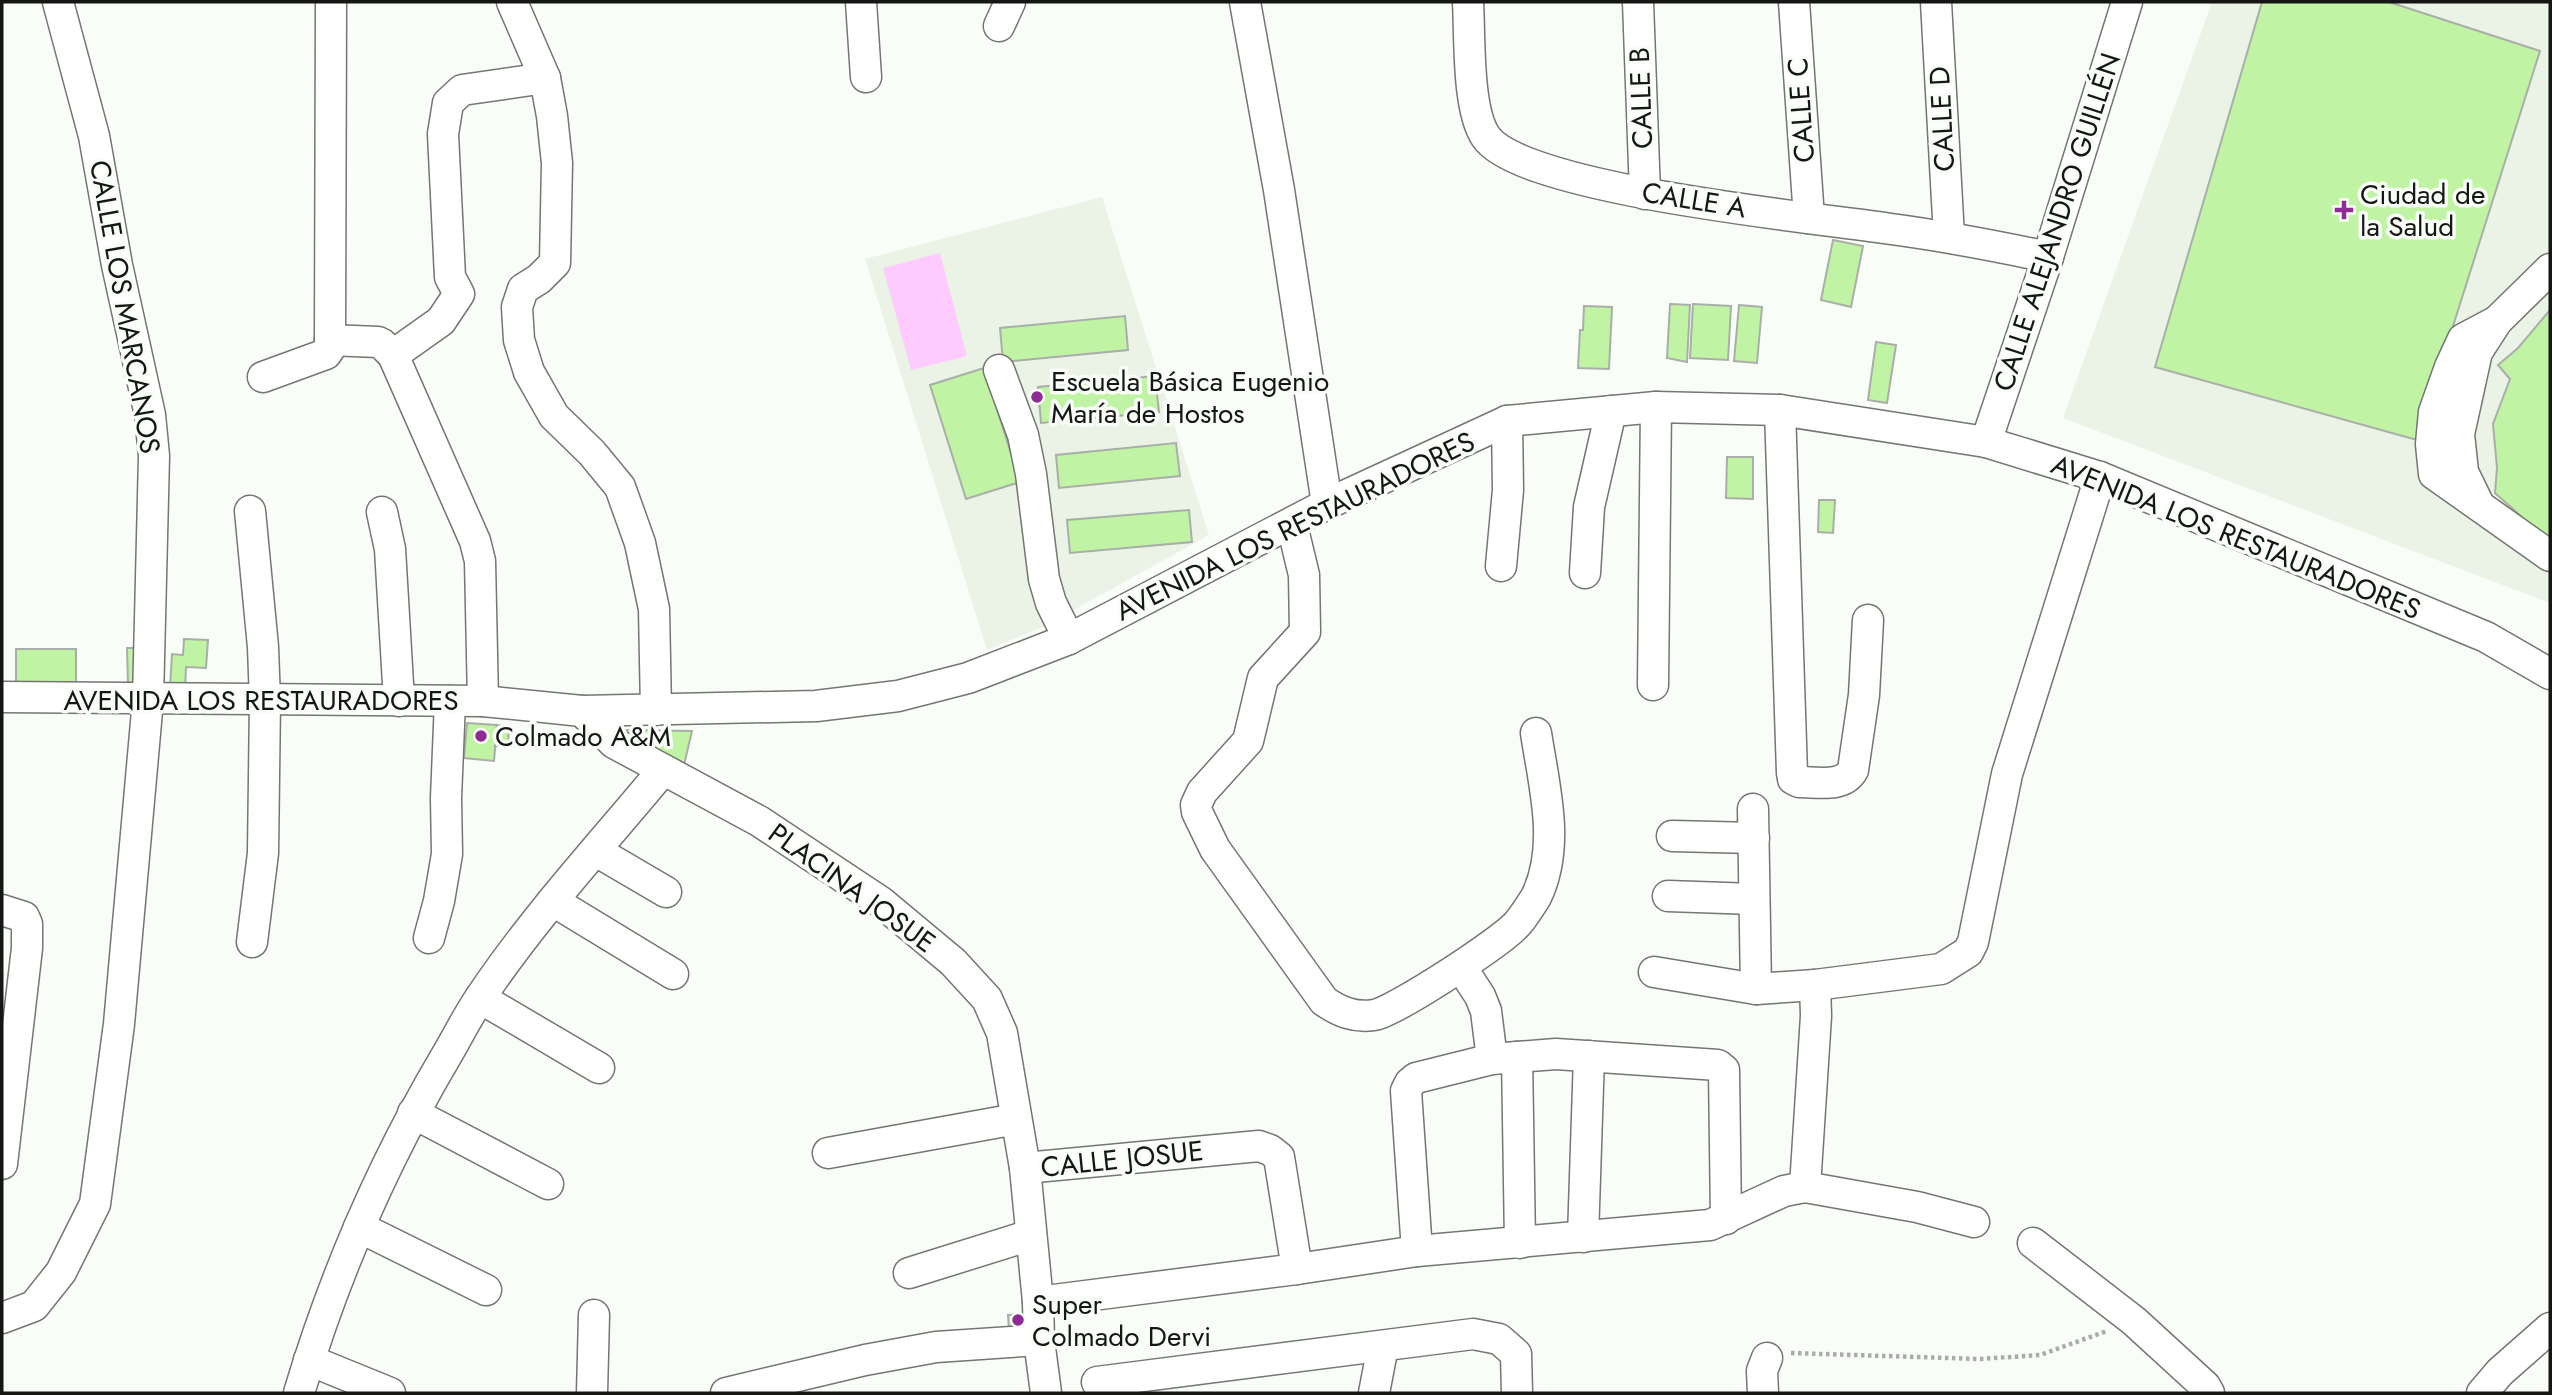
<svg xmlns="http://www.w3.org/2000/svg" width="2552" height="1395" font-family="Jost,sans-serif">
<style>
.built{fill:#eaf3e6}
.grass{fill:#fecbfe}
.building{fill:#c1f3a5;stroke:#aaaea8;stroke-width:2}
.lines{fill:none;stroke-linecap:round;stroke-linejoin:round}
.minor-casing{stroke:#737671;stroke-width:33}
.path{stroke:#a9aca7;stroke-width:4.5;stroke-dasharray:3.5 3.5;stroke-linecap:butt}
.minor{stroke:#fff;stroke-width:30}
.poi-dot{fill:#8f2c93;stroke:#f9fdf7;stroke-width:2.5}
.labels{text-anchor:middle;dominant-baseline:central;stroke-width:7;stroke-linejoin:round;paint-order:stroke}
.street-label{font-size:28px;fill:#161715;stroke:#f9fdf7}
.poi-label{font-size:28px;fill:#161715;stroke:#f9fdf7;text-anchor:start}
</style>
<rect width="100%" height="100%" fill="#f9fdf7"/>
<g class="built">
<polygon points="2212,2 2550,2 2550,603 2063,418"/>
<polygon points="1102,197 1209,535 1043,627 987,650 865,259"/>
</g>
<polygon class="grass" points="940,253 967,356 911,370 883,268"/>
<g class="building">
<polygon points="2262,2 2389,2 2540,51 2417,440 2155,367"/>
<polygon points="1833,240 1863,246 1851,307 1821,300"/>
<polygon points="1670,304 1690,305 1687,362 1667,358"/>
<polygon points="1693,304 1731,306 1728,360 1690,358"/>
<polygon points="1739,305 1762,307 1757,363 1734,361"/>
<polygon points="1584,306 1612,307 1609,369 1578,368 1580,330 1583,330"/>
<polygon points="2550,310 2550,542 2495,493 2497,468 2493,424 2510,379 2498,365 2518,348"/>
<polygon points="1125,316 1128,350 1003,362 1000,328"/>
<polygon points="1876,342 1896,345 1887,403 1868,400"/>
<polygon points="984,368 1020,482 966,499 930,385"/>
<polygon points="1155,376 1159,412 1041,423 1038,387"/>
<polygon points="1176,443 1180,476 1059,488 1056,455"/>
<polygon points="1727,457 1753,457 1753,499 1726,498"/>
<polygon points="1819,500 1835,500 1833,533 1818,532"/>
<polygon points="1189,510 1192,542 1070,553 1067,520"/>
<polygon points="184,639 208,640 206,668 186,667 185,688 170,688 172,654 183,655"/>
<polygon points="127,648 143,648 144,684 128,685"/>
<rect x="16" y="649" width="60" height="34"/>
<polygon points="467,723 497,725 494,761 464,758"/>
<polygon points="497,725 509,727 508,747 495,746"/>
<polygon points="625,730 692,731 684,765 624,739"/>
<polygon points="1028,1314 1023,1331 1009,1331 1008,1315"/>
</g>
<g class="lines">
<defs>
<g id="minor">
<polyline points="331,2 330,340 378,342 382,344 393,355 475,541 480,561 483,701"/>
<polyline points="512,2 545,78 552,116 557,163 555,263 539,279 523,289 517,307 519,340 529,372 554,416 592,453 620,487 640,543 654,609 656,710"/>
<polyline points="861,2 866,77"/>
<polyline points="1245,2 1279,190 1327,504"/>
<path d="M1468,2C1470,37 1467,110 1486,137C1523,190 1819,218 1891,229C1944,236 1996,246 2048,257"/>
<polyline points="1638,2 1645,194"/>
<polyline points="1794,2 1809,218"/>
<polyline points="1936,2 1949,237"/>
<polyline points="999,26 1010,2"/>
<polyline points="2497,321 2463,339 2450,367 2434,412 2431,444 2434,474 2550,556"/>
<polyline points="393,355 441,321 459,294 450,277 443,134 448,103 462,90 545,78"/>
<polyline points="999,370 1023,435 1031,474 1044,579 1051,603 1069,639"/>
<polyline points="263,377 326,354 330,348 330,340"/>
<path d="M1780,410L1792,773L1793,779L1799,782C1818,782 1843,788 1853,770L1864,695L1868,620"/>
<polyline points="1986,442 2048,257 2127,2"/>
<polyline points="2478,503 2463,472 2459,434 2477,352 2497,321 2550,269"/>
<polyline points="250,511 263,647 265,701 263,853 252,942"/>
<polyline points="382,512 390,549 399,701"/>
<path d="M1292,525L1304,575L1305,632L1263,678L1248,741L1202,792L1196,805L1197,812L1215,849L1324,1001C1340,1012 1355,1018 1374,1015C1394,1012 1503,941 1518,923C1524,916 1531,905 1536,897C1561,846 1544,786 1536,733"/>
<polyline points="1501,566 1508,490 1507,421"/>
<polyline points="1585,573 1589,507 1611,411"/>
<polyline points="1653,685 1656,407"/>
<polyline points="2,697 483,701 582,711 816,706 898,696 968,678 1069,639 1327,504 1507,421 1656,407 1780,410 1986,442 2100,477 2486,637 2550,674"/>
<polyline points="582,711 614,743 759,821 881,902 953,962 987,999 1002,1033 1025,1168 1038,1302 1039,1340 1046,1393"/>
<polyline points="1753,809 1756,989"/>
<polyline points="1672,836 1754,838"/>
<polyline points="596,851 666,892"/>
<polyline points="1668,896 1754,899"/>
<polyline points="553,901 673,974"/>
<polyline points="2,910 24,917 27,924 27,948 2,1164"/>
<polyline points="429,938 439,901 447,854 446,798 450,701"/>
<polyline points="1461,967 1480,996 1486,1011 1492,1059"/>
<polyline points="1654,972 1756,989 1815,985 1941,969 1968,952 1973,942 2007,774 2100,477"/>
<polyline points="480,998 599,1068"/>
<polyline points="1517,1057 1520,1243"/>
<polyline points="413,1113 548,1184"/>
<polyline points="828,1153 1016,1119"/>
<polyline points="1025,1168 1259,1146 1270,1150 1279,1157 1297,1269"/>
<polyline points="1805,1187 1816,1016 1815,985"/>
<polyline points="359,1227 486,1290"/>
<polyline points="1583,1237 1589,1056"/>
<polyline points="2033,1243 2134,1321 2205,1386 2209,1393"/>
<polyline points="1417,1251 1406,1091 1410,1083 1416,1078 1492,1059 1556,1054 1718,1065 1724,1070 1726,1219"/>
<polyline points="909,1273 1031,1235"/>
<polyline points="1038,1302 1297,1269 1417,1251 1710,1225 1784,1191 1805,1187 1917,1207 1974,1222"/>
<polyline points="2,1318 34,1306 61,1272 95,1204 119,1024 148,700 154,456 150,415 117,265 94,136 58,2"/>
<polyline points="309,1360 390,1393"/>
<polyline points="1097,1382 1473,1334 1499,1339 1516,1354 1517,1393"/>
<path d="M299,1393C334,1276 383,1163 445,1058C457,1038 467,1017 480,998C534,917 601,845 663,770"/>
<polyline points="592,1393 594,1315"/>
<polyline points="726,1393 865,1360 936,1347 1039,1340"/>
<polyline points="1374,1393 1383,1346"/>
<polyline points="1763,1393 1762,1371 1767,1358"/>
<polyline points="2482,1393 2500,1372 2550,1328"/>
</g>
</defs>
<use href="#minor" class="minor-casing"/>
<polyline class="path" points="1791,1353 1980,1359 2040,1355 2107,1331"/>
<use href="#minor" class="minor"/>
</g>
<g class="poi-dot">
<path d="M2340.5 199.5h7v7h7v7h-7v7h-7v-7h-7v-7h7z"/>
<circle cx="1037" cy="397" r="7"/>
<circle cx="481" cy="736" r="7"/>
<circle cx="1018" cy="1320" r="7"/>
</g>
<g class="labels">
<g class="street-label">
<text transform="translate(1641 98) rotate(-92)">CALLE B</text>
<text transform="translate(1801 110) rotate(-94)">CALLE C</text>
<text transform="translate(1942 119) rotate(-93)">CALLE D</text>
<text transform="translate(1694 200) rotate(9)">CALLE A</text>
<text transform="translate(2057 222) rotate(-72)">CALLE ALEJANDRO GUILLÉN</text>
<text transform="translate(125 307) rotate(80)">CALLE LOS MARCANOS</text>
<text transform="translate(1295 526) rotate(-26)">AVENIDA LOS RESTAURADORES</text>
<text transform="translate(2236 537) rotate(22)">AVENIDA LOS RESTAURADORES</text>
<text x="261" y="700">AVENIDA LOS RESTAURADORES</text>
<text transform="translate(852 888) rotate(36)">PLACINA JOSUE</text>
<text transform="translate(1122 1159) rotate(-6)">CALLE JOSUE</text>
</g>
<g class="poi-label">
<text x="2360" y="194">Ciudad de<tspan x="2360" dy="32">la Salud</tspan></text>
<text x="1051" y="381">Escuela Básica Eugenio<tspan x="1051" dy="32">María de Hostos</tspan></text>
<text x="495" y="736">Colmado A&amp;M</text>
<text x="1032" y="1304">Super<tspan x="1032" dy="32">Colmado Dervi</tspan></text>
</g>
</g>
<rect width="2552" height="1395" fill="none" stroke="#161715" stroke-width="7"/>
</svg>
